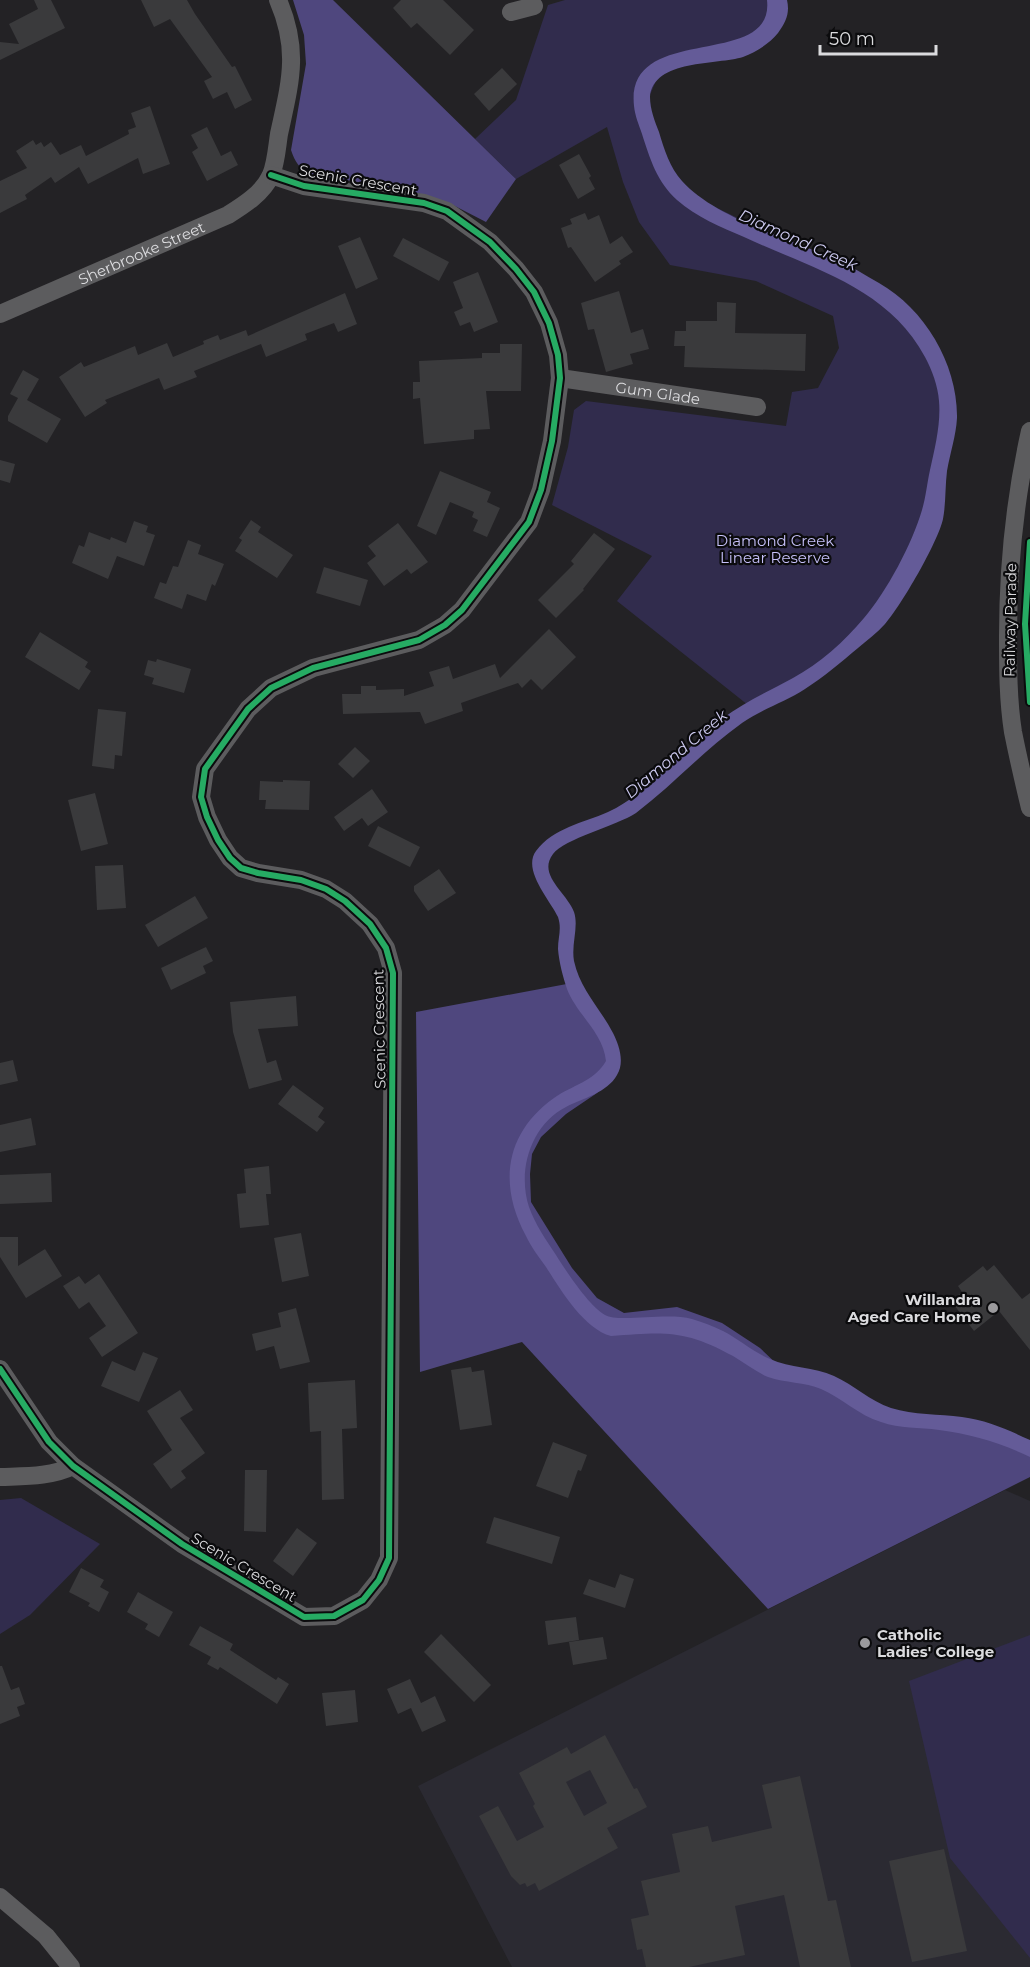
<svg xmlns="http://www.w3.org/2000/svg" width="1030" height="1967" font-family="Montserrat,sans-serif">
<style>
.built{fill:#2b2a32}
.green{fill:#312c4d}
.forest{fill:#4f477e}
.water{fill:#645b98}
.building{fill:#3a3a3c;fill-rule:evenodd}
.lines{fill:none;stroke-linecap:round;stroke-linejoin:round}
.minor{stroke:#5c5c5e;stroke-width:18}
.cycleway-casing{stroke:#0b0b0d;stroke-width:10}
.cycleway{stroke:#26ab63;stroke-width:6}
.poi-dot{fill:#9b9a9d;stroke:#0b0b0d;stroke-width:2}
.labels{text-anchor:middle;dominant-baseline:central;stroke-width:4.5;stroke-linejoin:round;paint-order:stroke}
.street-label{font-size:15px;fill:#dbdbde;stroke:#0b0b0d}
.park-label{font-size:15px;fill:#c6c0f9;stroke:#0b0b0d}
.poi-label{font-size:15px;font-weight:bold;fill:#dbdbde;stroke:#0b0b0d;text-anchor:end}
.water-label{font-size:16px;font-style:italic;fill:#cdcaf0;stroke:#0b0b0d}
</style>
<rect width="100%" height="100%" fill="#232225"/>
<polygon class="built" points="1005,1490 1030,1501 1030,1967 512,1967 418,1786"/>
<g class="green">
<polygon points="565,0 781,0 776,31 661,69 644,109 672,186 834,265 915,326 948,395 935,507 851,646 748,705 617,601 652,556 552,505 568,447 574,410 586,401 786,426 792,392 818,388 839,348 833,316 756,281 670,265 639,222 623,182 607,127 516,179 475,139 516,100 548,5"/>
<polygon points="21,1498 100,1544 30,1615 0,1634 0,1500"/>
<polygon points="1030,1635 1030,1958 950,1858 909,1681"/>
</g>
<g class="forest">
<path d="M293,0H333L516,179L486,222L449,203L411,191L310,174C299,168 295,162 291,150L306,64L304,35Z"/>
<polygon points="572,983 606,1029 611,1080 597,1093 566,1114 541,1137 532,1154 530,1174 531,1202 572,1268 597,1298 624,1313 677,1307 722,1323 760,1348 781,1368 853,1398 1030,1450 1030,1477 768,1609 522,1342 420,1372 416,1012"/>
</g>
<path class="water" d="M767,0H787C790,13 786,22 778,33C769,44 756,52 743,57C718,65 653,59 650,97C650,109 655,122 659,132C664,149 670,168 682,181C715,218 791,239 837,260C851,266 865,275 879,283C925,309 958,365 957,418C956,436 950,453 947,471C945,487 946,503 943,519C938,542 901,606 885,624C877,633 867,640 858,648C841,662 824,677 805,689C785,702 762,709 742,723C704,750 673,785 636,813C616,826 564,839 553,854C537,875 567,893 574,912C579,927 571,944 574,961C580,989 600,1008 613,1033C619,1045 625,1062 617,1075C607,1093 583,1098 566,1107C531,1125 517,1170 529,1207C535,1224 546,1240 556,1255C566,1271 589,1306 605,1315C619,1323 667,1312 692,1319C702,1322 713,1326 723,1331C739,1339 753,1352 770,1359C790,1368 814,1367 834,1376C854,1385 870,1401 891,1408C914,1415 939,1414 962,1417C987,1420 1008,1430 1030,1440V1457C1001,1443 971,1434 939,1430C919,1427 900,1429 881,1422C858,1415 842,1398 821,1389C805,1382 785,1383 768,1377C756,1372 745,1363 733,1356C684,1329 664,1332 611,1336C584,1329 560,1289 546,1267C539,1257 531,1247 526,1236C498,1184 505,1133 554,1098C572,1085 594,1082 606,1061C603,1032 577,1015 567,989C563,977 559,962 558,949C558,937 562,929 558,917C550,900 522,870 536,851C553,828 583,823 608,812C619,807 629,800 639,793C654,780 669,767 683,754C696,742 708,729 722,719C744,702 769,691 793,678C819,664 845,641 864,618C887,591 912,544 922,510C926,497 927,483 930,470C935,448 941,423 939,401C938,386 932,370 925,357C888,287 810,268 744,237C721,227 696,217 677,200C657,182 650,159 642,134C639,125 635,116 634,106C625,21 775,71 767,0Z"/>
<g class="building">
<polygon points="34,0 51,0 65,28 0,60 0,42 19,44 9,24 38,9"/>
<polygon points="141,0 187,0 195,14 232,67 235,66 252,100 235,109 227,92 213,99 204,81 212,77 170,19 154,27"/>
<polygon points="401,0 443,0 474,30 450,55 417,23 411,28 393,8"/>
<polygon points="502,68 517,84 489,111 474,94"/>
<polygon points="150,106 170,164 143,174 138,158 88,184 79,167 55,183 51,177 25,195 27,199 0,213 0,181 27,168 16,151 33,140 36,145 41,142 44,147 51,142 60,155 81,145 86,156 129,134 128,130 136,127 131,113"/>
<polygon points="207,127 221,156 231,151 238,165 207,181 192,152 198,148 191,135"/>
<polygon points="579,154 591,176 589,178 595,189 578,199 559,165"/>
<polygon points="585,213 588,220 599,215 610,244 622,236 633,252 619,261 621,264 595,282 571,247 568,248 561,228 572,224 570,219"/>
<polygon points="360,237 378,279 356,289 338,246"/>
<polygon points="403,238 449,262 439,281 393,256"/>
<polygon points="478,272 498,322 474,332 470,322 460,326 454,312 463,308 453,282"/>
<polygon points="619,291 631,333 643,329 649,349 630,354 633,364 606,372 594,329 588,330 581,303"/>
<polygon points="345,293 357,324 338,332 334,323 305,334 307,340 266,357 261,344 194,371 197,377 164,390 159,378 105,400 107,403 85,417 59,377 81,362 84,367 135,346 138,355 167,343 173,357 204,344 203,341 218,335 220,340 246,330 248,336"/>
<polygon points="717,302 736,303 735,333 806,334 805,371 684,367 685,346 674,346 675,331 686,331 686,321 717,321"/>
<polygon points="500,344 522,344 521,391 486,391 490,429 474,430 474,439 424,444 420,398 413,399 413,382 420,382 419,361 482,358 482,353 500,353"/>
<polygon points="23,370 39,379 27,400 61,419 47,443 8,421 8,416 18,398 10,394"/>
<polygon points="0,460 15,464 10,483 0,480"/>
<polygon points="440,471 491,492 487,502 500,508 487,537 473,531 478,520 472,517 474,512 450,502 436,535 417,526"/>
<polygon points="251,520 261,527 258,532 293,555 277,578 235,551 242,540 239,538"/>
<polygon points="134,521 148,526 146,532 155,535 144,566 117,556 108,579 72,563 79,545 84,547 89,532 110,540 111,537 126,543"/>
<polygon points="398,523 428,562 411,574 407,569 384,586 367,563 376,556 368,546"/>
<polygon points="594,533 615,549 583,589 584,590 556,618 538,600 574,564 571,561"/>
<polygon points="188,540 201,545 198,554 224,564 215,586 212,584 206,601 187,594 182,609 154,598 160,582 166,584 173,566 178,567"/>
<polygon points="324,567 368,580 360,606 316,593"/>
<polygon points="549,629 576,657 542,690 531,679 522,688 518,683 461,703 463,711 425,724 420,712 343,714 342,694 361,694 361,686 376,686 376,690 404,689 404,696 434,686 429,672 449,666 453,679 495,664 500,678"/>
<polygon points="40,632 88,662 85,667 91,671 79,690 25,657"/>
<polygon points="157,659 191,669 184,693 152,684 154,678 144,675 148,660 156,662"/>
<polygon points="98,709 126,712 122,756 115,755 114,769 92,766"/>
<polygon points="355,747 370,761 353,778 338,764"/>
<polygon points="283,780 310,781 309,810 265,809 266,800 259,800 260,781 283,782"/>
<polygon points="372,789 388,812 368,826 362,818 344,831 334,817"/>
<polygon points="95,793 108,844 81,851 68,800"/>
<polygon points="378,826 420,847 410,867 368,846"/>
<polygon points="123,865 126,908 97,910 95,866"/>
<polygon points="439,869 456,893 428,911 414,891 414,886"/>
<polygon points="195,896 208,918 158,947 145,925"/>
<polygon points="206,947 213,961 203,966 206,973 171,990 161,968"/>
<polygon points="296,996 298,1026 258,1029 267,1063 276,1060 282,1080 249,1089 233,1032 230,1002"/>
<polygon points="13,1060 18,1081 0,1085 0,1063"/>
<polygon points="293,1085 324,1108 318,1117 325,1122 317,1132 278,1104"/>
<polygon points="31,1118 36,1145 0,1152 0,1125"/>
<polygon points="269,1166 271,1194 266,1194 269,1225 240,1228 237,1194 246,1193 244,1169"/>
<polygon points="51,1173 52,1202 0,1204 0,1175"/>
<polygon points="301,1233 309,1276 282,1282 274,1238"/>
<polygon points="0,1237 18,1237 18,1266 45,1249 62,1276 26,1298 0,1257"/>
<polygon points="994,1265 1022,1299 1030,1293 1030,1350 999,1311 974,1331 951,1301 962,1292 958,1286 983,1266 987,1271"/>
<polygon points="99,1274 138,1333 102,1357 89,1338 106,1326 89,1302 79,1309 63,1286 79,1276 85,1284"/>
<polygon points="296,1308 310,1362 280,1369 274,1346 256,1351 252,1334 281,1327 278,1313"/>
<polygon points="143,1352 158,1358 139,1402 101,1386 112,1361 135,1371"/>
<polygon points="471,1367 472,1372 484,1370 492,1425 460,1430 451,1370"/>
<polygon points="355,1380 357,1428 342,1429 344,1499 322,1500 321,1431 310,1432 308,1383"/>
<polygon points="180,1390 193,1410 180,1418 205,1453 181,1471 186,1478 171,1489 153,1464 172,1450 147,1411"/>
<polygon points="553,1442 587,1455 581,1471 578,1470 568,1498 536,1486"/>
<polygon points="245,1470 267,1470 266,1532 244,1531"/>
<polygon points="494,1517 560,1537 552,1564 486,1543"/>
<polygon points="297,1528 317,1543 293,1576 273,1561"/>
<polygon points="81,1568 104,1580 100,1587 109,1592 99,1612 88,1606 90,1603 69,1592"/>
<polygon points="620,1574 634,1579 625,1608 583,1594 589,1579 615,1588"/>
<polygon points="138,1592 173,1612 159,1637 145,1629 148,1624 127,1612"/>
<polygon points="576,1617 579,1640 548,1645 545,1621"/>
<polygon points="200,1626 233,1644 230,1650 276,1680 278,1677 289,1684 277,1704 220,1667 218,1670 207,1664 211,1657 189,1645"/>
<polygon points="441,1634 491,1685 474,1702 424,1652"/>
<polygon points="603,1637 607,1659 573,1665 569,1642"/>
<polygon points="0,1666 2,1666 11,1690 19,1687 25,1704 17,1707 20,1716 0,1724"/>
<polygon points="410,1679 421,1703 435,1696 446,1721 422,1732 411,1708 398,1714 387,1689"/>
<polygon points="355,1690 358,1722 326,1726 322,1693"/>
<path d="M605,1735L634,1789L637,1788L647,1807L607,1828L618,1848L539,1891L535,1883L527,1887L525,1883L520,1885L511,1876L479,1816L498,1806L517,1841L544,1827L533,1806L535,1804L519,1773L567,1747L571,1754ZM590,1770L607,1803L584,1816L566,1782Z"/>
<polygon points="800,1776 828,1901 836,1900 851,1967 800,1967 784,1895 735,1906 745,1955 689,1967 646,1967 642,1949 637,1950 631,1919 649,1915 641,1881 680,1872 672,1834 708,1826 712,1842 772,1828 762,1785"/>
<polygon points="944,1849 967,1951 912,1962 889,1861"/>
</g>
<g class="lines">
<g class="minor">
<polyline points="511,12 534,6"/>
<path id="s1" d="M0,314L228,215C244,205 263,193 271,175C276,163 277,147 279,134C290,83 300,51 278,0"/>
<path id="s2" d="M560,378L757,407"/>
<path d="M1030,431C1015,498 1008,567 1008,636C1008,668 1008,700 1013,732C1018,757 1024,783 1030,808"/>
<polyline points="0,1369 49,1442 73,1466 182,1544 304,1617 334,1616 363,1600 379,1580 389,1558 393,973 386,948 370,924 345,901 326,889 301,880 258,873 241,868 230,858 218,840 207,817 201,797 205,769 248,709 271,688 313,668 419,640 445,625 462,610 529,522 541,490 552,441 560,378 558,355 549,323 534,292 516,269 490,242 447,211 424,203 304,186 271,175"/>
<path d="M0,1477C24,1476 51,1477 73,1466"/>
<polyline points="0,1897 46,1936 71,1967"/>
</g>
<defs>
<g id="cycleway">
<polyline points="1030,542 1025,624 1030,702"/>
<polyline points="0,1369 49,1442 73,1466 182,1544 304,1617 334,1616 363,1600 379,1580 389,1558 393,973 386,948 370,924 345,901 326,889 301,880 258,873 241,868 230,858 218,840 207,817 201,797 205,769 248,709 271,688 313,668 419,640 445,625 462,610 529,522 541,490 552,441 560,378 558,355 549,323 534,292 516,269 490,242 447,211 424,203 304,186 271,175"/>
</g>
</defs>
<use href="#cycleway" class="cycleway-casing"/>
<use href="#cycleway" class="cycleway"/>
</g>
<g class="poi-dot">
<circle cx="993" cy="1308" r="6"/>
<circle cx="865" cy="1643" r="6"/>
</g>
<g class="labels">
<g class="street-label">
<text transform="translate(358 180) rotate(10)">Scenic Crescent</text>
<text stroke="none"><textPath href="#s1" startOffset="154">Sherbrooke Street</textPath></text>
<text stroke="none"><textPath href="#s2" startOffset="99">Gum Glade</textPath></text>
<text transform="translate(1010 620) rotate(-89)">Railway Parade</text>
<text transform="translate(379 1029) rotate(-91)">Scenic Crescent</text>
<text transform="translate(244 1567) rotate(31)">Scenic Crescent</text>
</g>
<g class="park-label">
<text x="775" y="540">Diamond Creek<tspan x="775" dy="17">Linear Reserve</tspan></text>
</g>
<g class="poi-label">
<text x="981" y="1299">Willandra<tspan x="981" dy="17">Aged Care Home</tspan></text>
<text x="877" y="1634" text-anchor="start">Catholic<tspan x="877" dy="17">Ladies' College</tspan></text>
</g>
<g class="water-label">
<text transform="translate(798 240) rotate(24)">Diamond Creek</text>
<text transform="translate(676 754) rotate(-40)">Diamond Creek</text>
</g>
</g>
<path d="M820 45v9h116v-9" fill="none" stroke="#dbdbde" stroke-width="3"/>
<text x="829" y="45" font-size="18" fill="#dbdbde" stroke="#0b0b0d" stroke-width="4.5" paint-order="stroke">50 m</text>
</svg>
